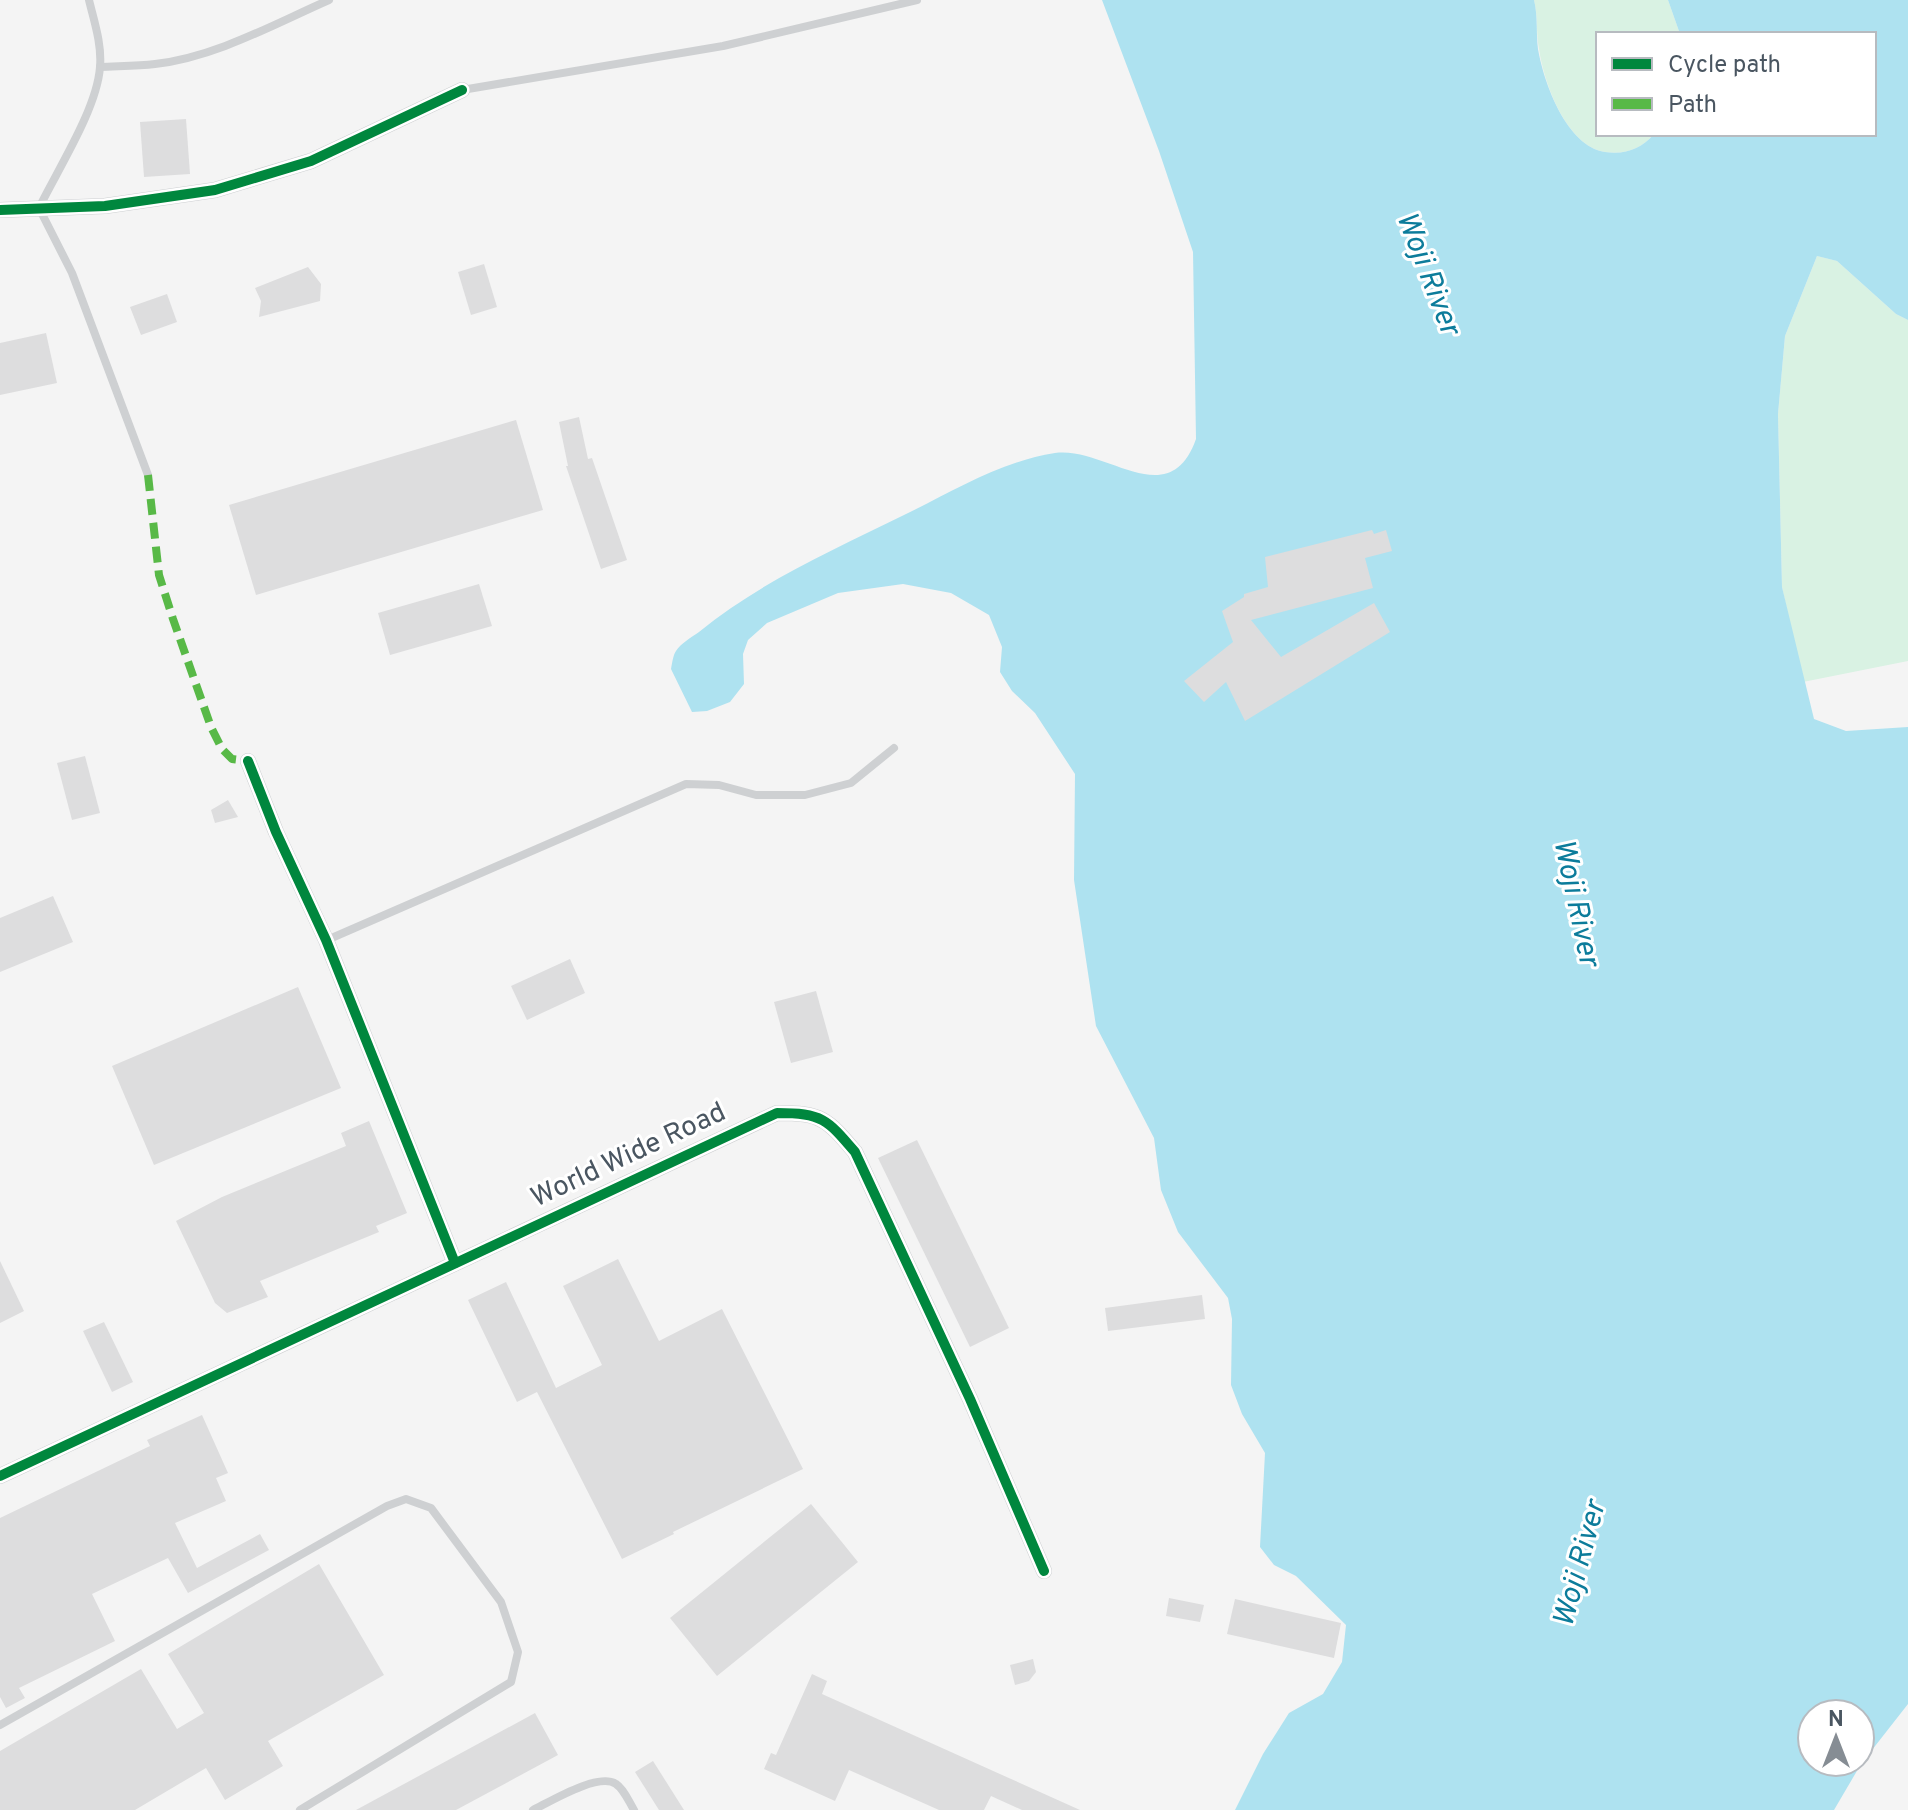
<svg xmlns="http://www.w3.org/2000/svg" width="1908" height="1810" font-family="Overpass,sans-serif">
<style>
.green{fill:#d9f2e3}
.water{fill:#aee2f0;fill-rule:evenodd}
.building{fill:#ddddde}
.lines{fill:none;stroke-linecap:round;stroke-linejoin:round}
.service{stroke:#ced0d2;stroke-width:8}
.minor{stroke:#ced0d2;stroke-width:16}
.quiet{stroke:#58b947;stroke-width:8;stroke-dasharray:16 8;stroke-linecap:butt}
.cycleway-casing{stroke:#fff;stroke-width:15}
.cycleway{stroke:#00873e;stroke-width:10}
.labels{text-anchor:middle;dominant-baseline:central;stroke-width:6;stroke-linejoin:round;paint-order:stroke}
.street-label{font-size:28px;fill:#4a5661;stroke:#fff}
.water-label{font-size:30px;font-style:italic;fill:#0c7c9b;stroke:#fff}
</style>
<rect width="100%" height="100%" fill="#f4f4f4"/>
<g class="green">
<path d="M1534,0H1668L1680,34H1598V134H1654C1641,149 1625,155 1605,152C1567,146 1544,84 1539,49C1536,33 1538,16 1534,0Z"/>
<polygon points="1817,256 1837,261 1896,314 1908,320 1908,661 1803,682 1782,587 1778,414 1785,336"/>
</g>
<path class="water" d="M1102,0H1534C1538,16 1536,33 1538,49C1544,84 1567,146 1605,152C1625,155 1641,149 1654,134H1874V34H1680L1668,0H1908V320L1896,314L1837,261L1817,256L1785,336L1778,414L1782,587L1814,719L1846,731L1908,727V1704L1861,1764L1834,1810H1235L1263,1754L1289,1713L1323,1694L1342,1662L1346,1625L1296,1576L1274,1565L1260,1547L1265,1453L1242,1414L1231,1385L1232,1319L1228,1298L1178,1232L1161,1190L1154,1138L1096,1026L1074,880L1075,774L1035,713L1012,691L1000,672L1002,647L989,615L951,593L903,584L838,593L767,623L748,640L743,654L744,684L730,702L707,711L692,712L671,669C672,664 673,655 676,651C680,644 692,637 699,632C760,582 833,550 904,515C954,491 999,462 1055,453C1106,446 1169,515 1196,439L1193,252L1159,151ZM1812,1714H1860V1762H1812Z"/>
<g class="building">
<polygon points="186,119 190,174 144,177 140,122"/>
<polygon points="484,264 497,307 471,315 458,272"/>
<polygon points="308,267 321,284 320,301 259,317 261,301 255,288"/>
<polygon points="167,294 177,322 141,335 130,307"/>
<polygon points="46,333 57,383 0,395 0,343"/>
<polygon points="579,417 588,459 592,458 627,560 601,569 566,466 568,466 559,422"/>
<polygon points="516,420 543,510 256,595 229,505"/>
<polygon points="1372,530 1374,534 1386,530 1392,551 1365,558 1373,588 1251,620 1281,657 1374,603 1390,632 1245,721 1226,682 1204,702 1184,681 1233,642 1222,611 1244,597 1244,594 1268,587 1265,557"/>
<polygon points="479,584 492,626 390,655 378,613"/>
<polygon points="85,756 100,813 72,820 57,763"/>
<polygon points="228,800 238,817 215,823 211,810"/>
<polygon points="53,896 73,942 0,972 0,918"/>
<polygon points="570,959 585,993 527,1020 511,986"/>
<polygon points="298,987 341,1088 154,1165 112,1066"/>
<polygon points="816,991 833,1052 791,1063 774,1002"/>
<polygon points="369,1121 407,1213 376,1226 379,1232 260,1281 268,1297 227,1313 215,1303 176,1221 222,1197 346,1146 341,1133"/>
<polygon points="917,1140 1009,1328 970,1347 878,1158"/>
<polygon points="618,1259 659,1341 722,1309 803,1469 673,1532 674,1534 622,1559 537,1392 517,1402 468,1300 506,1282 556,1388 602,1365 563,1286"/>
<polygon points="0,1261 24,1311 0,1323"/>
<polygon points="1202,1295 1205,1319 1108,1331 1105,1308"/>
<polygon points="104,1322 133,1382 112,1392 83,1331"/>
<polygon points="202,1415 228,1473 216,1478 226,1501 175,1523 197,1568 260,1534 269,1550 188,1593 168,1558 92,1594 115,1641 19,1688 25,1698 6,1708 0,1697 0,1518 150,1446 147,1440"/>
<polygon points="811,1504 858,1562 717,1676 670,1618"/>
<polygon points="319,1564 384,1675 268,1741 283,1766 225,1800 206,1768 135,1810 0,1810 0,1751 141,1669 177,1729 204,1713 168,1654"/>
<polygon points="1169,1598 1204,1605 1200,1622 1166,1616"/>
<polygon points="1235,1599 1341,1623 1334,1658 1227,1634"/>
<polygon points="1033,1659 1036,1672 1029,1681 1015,1685 1010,1665"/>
<polygon points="812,1674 827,1681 822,1694 1080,1810 1022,1810 991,1796 984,1810 939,1810 849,1770 835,1801 764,1769 771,1753 776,1755"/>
<polygon points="535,1713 558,1755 456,1810 356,1810"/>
<polygon points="653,1761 684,1810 659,1810 635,1772"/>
</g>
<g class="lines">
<g class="service">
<path d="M89,0C94,21 102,44 100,67C97,109 58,169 39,208L72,273L148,475"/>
<path d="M100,67C118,66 137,66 155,64C216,57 274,24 329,0"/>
<polyline points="462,90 723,46 917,0"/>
<polyline points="327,940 686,784 719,785 756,795 805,795 851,783 894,748"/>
<polyline points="0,1725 387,1506 406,1499 431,1508 501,1602 518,1652 511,1682 300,1810"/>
<path d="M533,1810C551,1801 599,1772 616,1784C624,1789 629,1802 634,1810"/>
</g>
<g class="minor">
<polyline points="0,210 105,206 215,190 311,161 462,90"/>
<polyline points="248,761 276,832 326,940 455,1263"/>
<path d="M0,1476L777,1113C822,1113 827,1119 855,1152L970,1399L1044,1571"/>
</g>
<polyline class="quiet" points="148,475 159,575 173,619 211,727 222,749 232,759 248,761"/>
<defs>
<g id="cycleway">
<polyline points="0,210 105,206 215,190 311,161 462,90"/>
<polyline points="248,761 276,832 326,940 455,1263"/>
<path d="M0,1476L777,1113C822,1113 827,1119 855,1152L970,1399L1044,1571"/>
</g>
</defs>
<use href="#cycleway" class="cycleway-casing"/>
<use href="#cycleway" class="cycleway"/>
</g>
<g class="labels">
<g class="street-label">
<text transform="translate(629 1156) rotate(-25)">World Wide Road</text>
</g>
<g class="water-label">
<text transform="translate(1427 274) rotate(69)">Woji River</text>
<text transform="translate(1575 903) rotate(78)">Woji River</text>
<text transform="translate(1581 1564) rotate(-75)">Woji River</text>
</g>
</g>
<rect x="1596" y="32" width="280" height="104" fill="#ffffff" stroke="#b7bbc0" stroke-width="2"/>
<rect x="1612" y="58" width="40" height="12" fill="#00873e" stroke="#b7bbc0" stroke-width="2"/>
<text x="1668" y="72" font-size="24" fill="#4a5661">Cycle path</text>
<rect x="1612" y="98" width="40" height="12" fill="#58b947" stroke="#b7bbc0" stroke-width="2"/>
<text x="1668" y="112" font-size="24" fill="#4a5661">Path</text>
<g transform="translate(1836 1738)"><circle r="38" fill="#ffffff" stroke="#b7bbc0" stroke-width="2"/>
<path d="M0-6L14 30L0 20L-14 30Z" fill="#868d94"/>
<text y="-12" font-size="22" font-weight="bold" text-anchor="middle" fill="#4a5661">N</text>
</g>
</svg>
